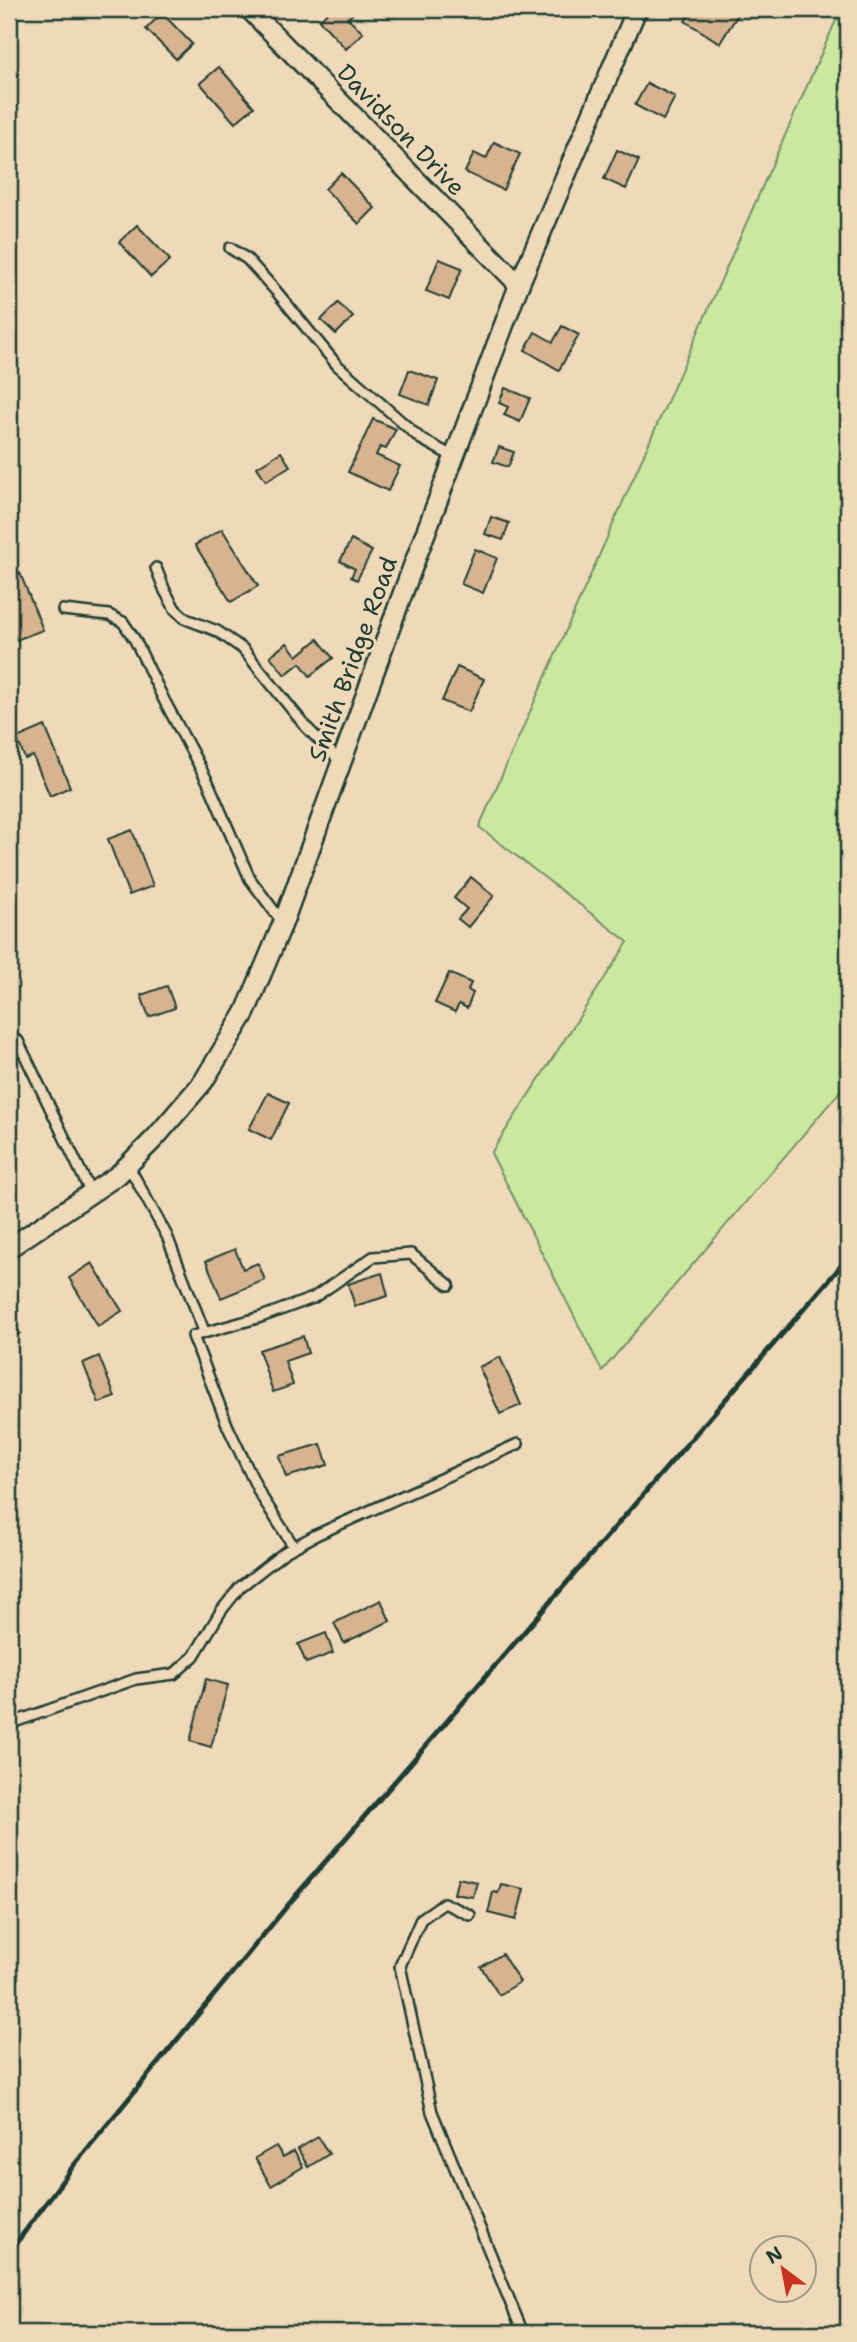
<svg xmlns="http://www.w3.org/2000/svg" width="857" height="2342" font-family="'Shantell Sans',sans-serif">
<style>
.green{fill:#cbe89f;stroke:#75926a;stroke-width:2}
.building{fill:#d7b38f;stroke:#1f3d34;stroke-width:2}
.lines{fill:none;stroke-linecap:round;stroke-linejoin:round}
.lane-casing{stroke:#1f3d34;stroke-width:14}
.street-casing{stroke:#1f3d34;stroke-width:23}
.lane{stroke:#f0d9b9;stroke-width:9}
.street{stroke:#f0d9b9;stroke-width:18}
.rail{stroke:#1f3d34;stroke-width:5}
.labels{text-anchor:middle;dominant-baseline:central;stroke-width:6;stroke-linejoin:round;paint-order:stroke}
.street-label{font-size:24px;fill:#1f3d34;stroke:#f0d9b9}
</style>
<rect width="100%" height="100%" fill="#f0d9b9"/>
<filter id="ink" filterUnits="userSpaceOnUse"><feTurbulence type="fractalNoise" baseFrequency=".0143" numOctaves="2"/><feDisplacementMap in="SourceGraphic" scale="14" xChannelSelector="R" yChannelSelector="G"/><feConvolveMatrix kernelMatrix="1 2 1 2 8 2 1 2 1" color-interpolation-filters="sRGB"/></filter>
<g filter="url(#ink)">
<polygon class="green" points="841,9 848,9 848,1082 602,1371 491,1153 628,942 479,827"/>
<g class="building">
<polygon points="331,9 352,9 355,12 348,18 363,33 346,49 319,20"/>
<polygon points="692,9 737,9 740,11 720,43 685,21"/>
<polygon points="162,13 192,44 176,59 146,29"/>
<polygon points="219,67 254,107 235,123 200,83"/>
<polygon points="647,83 675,97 663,120 635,105"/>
<polygon points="494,142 520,154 503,190 465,172 474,153 486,159"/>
<polygon points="617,150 639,160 626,189 604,179"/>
<polygon points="341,173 375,208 359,224 325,189"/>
<polygon points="137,225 170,260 151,277 119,242"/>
<polygon points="439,259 462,268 449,300 426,291"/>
<polygon points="338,303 353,317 336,334 321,320"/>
<polygon points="562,326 579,335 559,370 525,350 535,332 553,342"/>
<polygon points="409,370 438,380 429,405 400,394"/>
<polygon points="505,388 530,398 520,422 504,415 508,407 499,403"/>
<polygon points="373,419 396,429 386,449 380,447 376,455 400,466 388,491 348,472"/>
<polygon points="499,447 514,452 508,467 493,462"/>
<polygon points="281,452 290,466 266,481 257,467"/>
<polygon points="491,517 509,523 503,540 485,534"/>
<polygon points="222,529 258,586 231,602 195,545"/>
<polygon points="351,540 372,551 357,580 351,577 355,569 340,561"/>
<polygon points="475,549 497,558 483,593 461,584"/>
<polygon points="20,573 43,630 16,640 9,621 9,578"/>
<polygon points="318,639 333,658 310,676 300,663 285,675 270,656 287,643 297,656"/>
<polygon points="457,667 484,679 469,712 442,701"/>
<polygon points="45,726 70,787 50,796 33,756 25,759 17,738"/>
<polygon points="132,830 153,886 129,895 108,839"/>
<polygon points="471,877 494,896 468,927 458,919 467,909 454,898"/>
<polygon points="449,973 471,983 468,990 473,993 467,1008 459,1004 455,1012 435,1003"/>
<polygon points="167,986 175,1008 149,1017 141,995"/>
<polygon points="268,1093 289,1103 271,1140 249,1129"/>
<polygon points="235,1249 243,1269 258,1263 265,1280 221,1298 206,1261"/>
<polygon points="92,1263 122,1311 98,1326 69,1278"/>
<polygon points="382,1273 388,1296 355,1306 348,1284"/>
<polygon points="9,1315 20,1333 9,1340"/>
<polygon points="303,1336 308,1353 285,1361 293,1385 273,1392 259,1350"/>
<polygon points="99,1356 115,1397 99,1403 83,1363"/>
<polygon points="500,1357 521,1405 500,1414 479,1367"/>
<polygon points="321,1444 328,1465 286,1477 279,1456"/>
<polygon points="381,1600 390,1621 344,1643 334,1623"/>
<polygon points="326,1633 333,1653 306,1663 298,1644"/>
<polygon points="206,1679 228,1685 211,1747 190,1741"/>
<polygon points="458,1878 477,1882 473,1897 454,1894"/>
<polygon points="501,1884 524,1889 516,1920 488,1913 493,1892 498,1893"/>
<polygon points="502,1954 520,1982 499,1995 481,1967"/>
<polygon points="318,2137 329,2154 308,2167 298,2149"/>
<polygon points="276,2146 283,2157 294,2151 303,2167 271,2186 255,2158"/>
<polygon points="806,2326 807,2333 772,2333"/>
</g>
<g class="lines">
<defs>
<g id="lane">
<polyline points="230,248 247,259 276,291 337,365 421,439 454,457"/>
<polyline points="156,568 165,591 175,609 186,619 217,631 243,649 306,727 341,762"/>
<polyline points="63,610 109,615 123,622 135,640 164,700 208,782 250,879 283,923"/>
<polyline points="18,1041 91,1193"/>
<polyline points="128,1165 167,1236 204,1331"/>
<polyline points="294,1547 260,1494 228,1427 193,1336 261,1317 313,1298 373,1257 411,1254 449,1285"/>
<polyline points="9,1724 136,1679 174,1674 194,1656 221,1611 240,1587 285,1552 316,1535 518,1444"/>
<polyline points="470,1915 444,1903 421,1919 400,1966 432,2112 523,2333"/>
</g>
<g id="street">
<polyline points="249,9 519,285"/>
<polyline points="9,1248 118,1175 155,1138 203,1082 245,1013 283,923 401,598 519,285 637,9"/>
</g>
</defs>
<use href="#lane" class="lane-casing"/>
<use href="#street" class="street-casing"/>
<use href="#lane" class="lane"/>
<use href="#street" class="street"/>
<polyline class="rail" points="9,2253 74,2165 293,1899 848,1258"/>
</g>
</g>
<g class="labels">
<g class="street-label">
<text transform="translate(401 130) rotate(46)">Davidson Drive</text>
<text transform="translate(353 659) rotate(-70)">Smith Bridge Road</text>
</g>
</g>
<rect width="857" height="2342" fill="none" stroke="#f0d9b9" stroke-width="35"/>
<rect x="18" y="18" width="822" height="2307" fill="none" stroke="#1f3d34" stroke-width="2.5" filter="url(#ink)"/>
<g transform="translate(783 2269) rotate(328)"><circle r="33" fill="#f0d9b9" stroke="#9c9b84" stroke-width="2"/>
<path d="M0-5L12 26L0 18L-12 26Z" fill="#c8321e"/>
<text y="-10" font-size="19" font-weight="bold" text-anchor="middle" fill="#1f3d34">N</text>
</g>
</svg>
